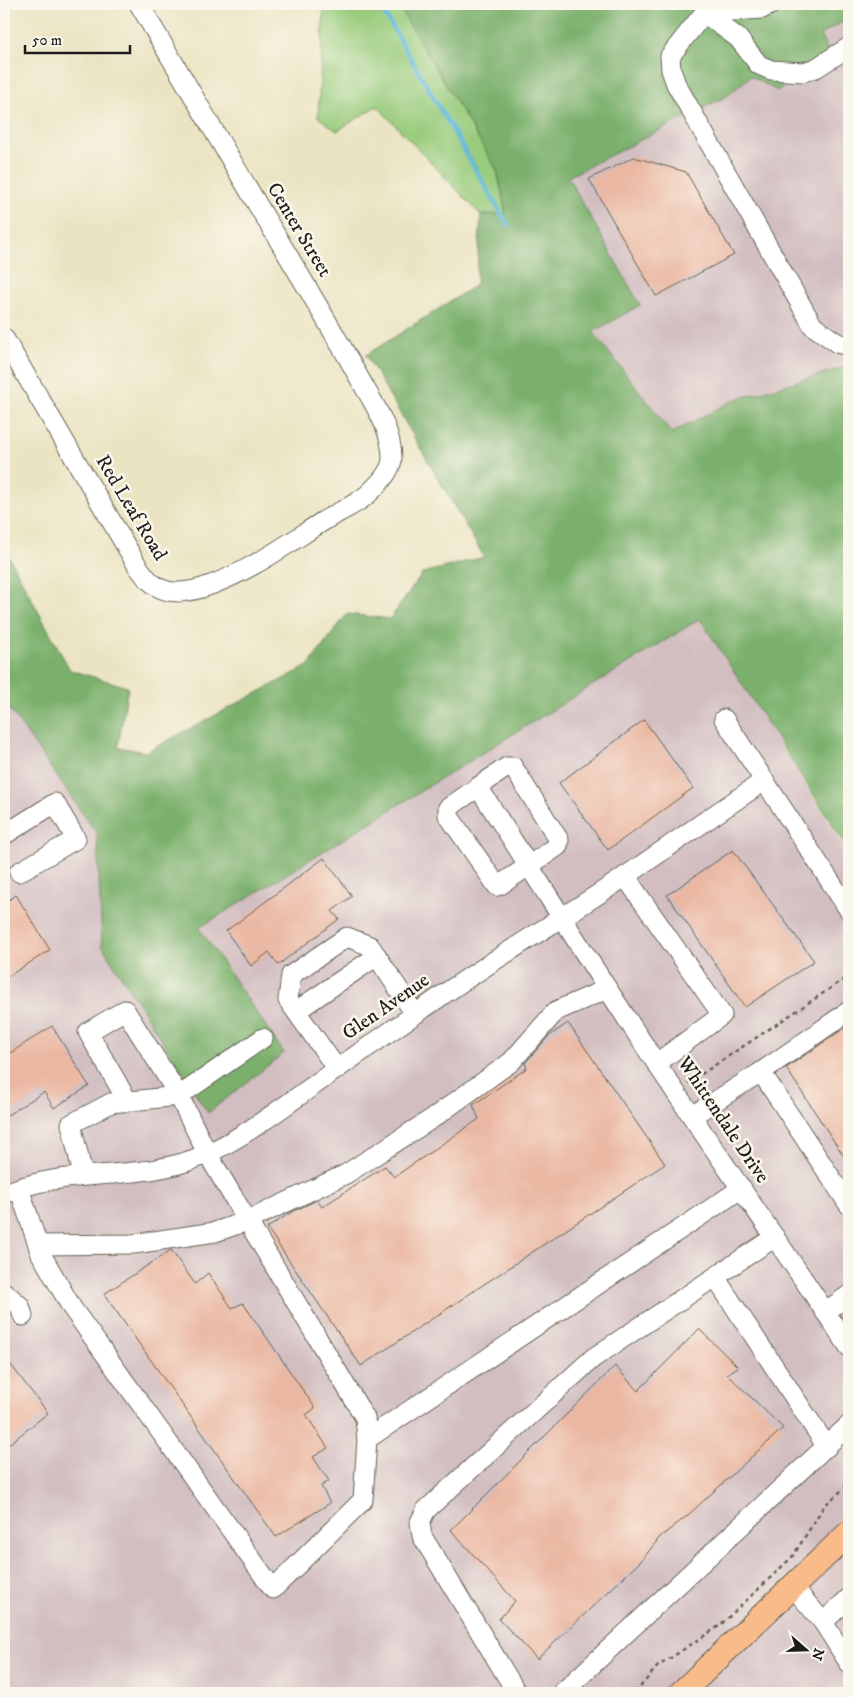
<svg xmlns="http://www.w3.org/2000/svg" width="853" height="1697" font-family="'IM FELL DW Pica',serif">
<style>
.industrial{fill:#d2bec1}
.green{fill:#99cc7d;stroke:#5a744c}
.forest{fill:#7ab06c;stroke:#4b6644}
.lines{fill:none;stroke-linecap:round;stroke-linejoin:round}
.stream{stroke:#5fb7dc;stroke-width:4.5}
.building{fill:#eab7a2}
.minor-casing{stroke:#646256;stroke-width:21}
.major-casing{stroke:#646256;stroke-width:26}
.path{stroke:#646256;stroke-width:2.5;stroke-dasharray:4 4;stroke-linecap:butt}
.minor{stroke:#fff;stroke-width:19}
.major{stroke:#fabb8b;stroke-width:24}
.labels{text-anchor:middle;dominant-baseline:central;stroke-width:5;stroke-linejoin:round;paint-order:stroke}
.street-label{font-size:20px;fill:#1c1c1c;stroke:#fbf7ec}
</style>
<rect width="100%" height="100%" fill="#fbf7ec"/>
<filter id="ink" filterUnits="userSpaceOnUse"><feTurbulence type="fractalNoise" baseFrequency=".02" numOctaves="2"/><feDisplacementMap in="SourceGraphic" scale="10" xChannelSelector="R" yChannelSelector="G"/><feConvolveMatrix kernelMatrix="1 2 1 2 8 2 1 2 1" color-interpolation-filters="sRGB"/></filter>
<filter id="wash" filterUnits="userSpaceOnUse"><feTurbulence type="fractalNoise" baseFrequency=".0096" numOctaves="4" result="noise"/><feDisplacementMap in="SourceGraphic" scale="20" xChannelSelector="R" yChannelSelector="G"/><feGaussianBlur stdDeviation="1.12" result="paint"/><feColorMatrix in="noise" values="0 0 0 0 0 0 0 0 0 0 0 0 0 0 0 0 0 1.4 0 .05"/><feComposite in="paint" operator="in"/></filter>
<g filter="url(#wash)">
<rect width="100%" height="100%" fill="#ebe4c3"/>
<g class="industrial">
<polygon points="396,4 849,4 849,377 680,472 589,336"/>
<polygon points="700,619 849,854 849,1693 4,1693 4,688 199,928"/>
</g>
<polygon class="green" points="324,4 399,4 497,170 506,214 481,215 377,106 337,131 318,117"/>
<polygon class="forest" points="849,4 849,18 820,35 830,54 777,91 751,76 727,96 568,177 640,305 593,332 672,433 734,400 849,366 849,850 700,619 199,928 284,1053 208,1113 102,946 97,834 4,701 4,548 70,670 128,687 118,747 146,752 308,666 347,614 390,619 423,573 484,557 366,355 476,285 481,215 506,213 497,170 398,5"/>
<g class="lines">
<polyline class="stream" points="379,4 508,225"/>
</g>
<g id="blocks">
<g class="building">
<polygon points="634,157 686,172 734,255 656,296 589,179"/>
<polygon points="644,720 693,788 608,850 559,783"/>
<polygon points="733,850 814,961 745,1007 667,895"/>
<polygon points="324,858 352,896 332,911 339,919 278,965 269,952 251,966 226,931"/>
<polygon points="16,895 50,950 4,979 4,903"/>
<polygon points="568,1023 665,1164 361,1366 267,1228 292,1212 317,1200 322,1207 385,1166 394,1177 479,1119 473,1105 527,1068 525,1063 549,1036"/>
<polygon points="849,1025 849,1164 786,1068"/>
<polygon points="52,1026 89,1086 54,1108 44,1092 4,1117 4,1057"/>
<polygon points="171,1250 195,1284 208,1273 232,1308 243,1303 315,1408 306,1415 328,1448 313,1457 329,1481 321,1486 330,1503 276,1537 104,1294"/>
<polygon points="699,1329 738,1367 727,1374 783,1428 687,1516 660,1537 642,1560 537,1659 499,1619 515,1601 451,1530 615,1366 638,1391"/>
<polygon points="4,1356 48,1413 4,1448"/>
</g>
</g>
</g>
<g filter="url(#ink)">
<use href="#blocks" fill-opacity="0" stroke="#646256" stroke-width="1"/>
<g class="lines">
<defs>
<g id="minor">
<polyline points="772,4 762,9 704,13 670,56 671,70 676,84 813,326 837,343 849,346"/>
<polyline points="704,13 738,38 759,65 771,70 803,72 816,68 849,47"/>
<path d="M4,338L137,565C145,577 154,588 168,591C179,593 192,591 202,588C246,574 284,546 322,522C336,513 354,506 367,495C377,486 392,471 392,458C392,428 371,400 357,374C327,320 295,267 263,214L139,4"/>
<polyline points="724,719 849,910"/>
<path d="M478,787L448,808V815L497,886L500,885L558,846L559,840L513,767H507L478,787C530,866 579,946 631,1025C702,1134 777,1239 849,1347"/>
<polyline points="4,835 55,803 76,839 19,872"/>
<polyline points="625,876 722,1015 657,1063"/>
<polyline points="296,1011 377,956"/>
<polyline points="337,1069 288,1000 291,975 347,937 370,946 415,1014"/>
<polyline points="761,1072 849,1011"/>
<polyline points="128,1102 88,1032 125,1010 179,1096 263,1038"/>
<polyline points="692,1116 761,1072 849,1205"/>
<polyline points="19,1188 41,1254 72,1308 273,1589 363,1500 367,1439 365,1418 207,1153 179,1096 111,1103 71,1124 83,1175"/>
<path d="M4,1194C67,1166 139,1183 202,1156C241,1139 276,1112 310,1088C352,1058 395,1028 437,999C499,956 563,918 626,876C672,844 718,812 764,781"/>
<polyline points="38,1245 134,1244 215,1232 247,1221 346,1174 433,1118 511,1062 556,1011 607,989"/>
<polyline points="715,1277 827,1447"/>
<polyline points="4,1292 20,1306 23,1316"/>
<polyline points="825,1312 849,1295"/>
<polyline points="367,1439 742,1188"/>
<polyline points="793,1587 823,1622 849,1663"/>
<polyline points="823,1622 849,1598"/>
<polyline points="517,1693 422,1536 420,1522 426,1510 593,1358 775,1237"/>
<polyline points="562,1693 849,1425"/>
</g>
<polyline id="major" points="681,1693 849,1533"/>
</defs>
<use href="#minor" class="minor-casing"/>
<use href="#major" class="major-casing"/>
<g class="path">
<polyline points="688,1083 849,976"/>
<polyline points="635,1693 657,1667 719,1626 766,1582 793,1556 824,1506 849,1484"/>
</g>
<use href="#minor" class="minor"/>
<use href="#major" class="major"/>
</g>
</g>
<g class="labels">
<g class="street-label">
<text transform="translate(299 230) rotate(59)">Center Street</text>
<text transform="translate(131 508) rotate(59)">Red Leaf Road</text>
<text transform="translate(386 1007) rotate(-35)">Glen Avenue</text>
<text transform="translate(723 1120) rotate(56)">Whittendale Drive</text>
</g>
</g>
<rect width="853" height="1697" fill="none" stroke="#fbf7ec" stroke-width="20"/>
<g transform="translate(806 1650) rotate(110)" stroke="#fbf7ec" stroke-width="4" paint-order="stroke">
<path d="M0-4L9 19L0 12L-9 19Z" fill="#1c1c1c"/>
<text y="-8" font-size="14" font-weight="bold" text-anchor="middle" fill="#1c1c1c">N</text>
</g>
<path d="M25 45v8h105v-8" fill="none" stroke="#1c1c1c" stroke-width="2.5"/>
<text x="32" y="45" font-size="15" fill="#1c1c1c" stroke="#fbf7ec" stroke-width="4" paint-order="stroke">50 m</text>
</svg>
